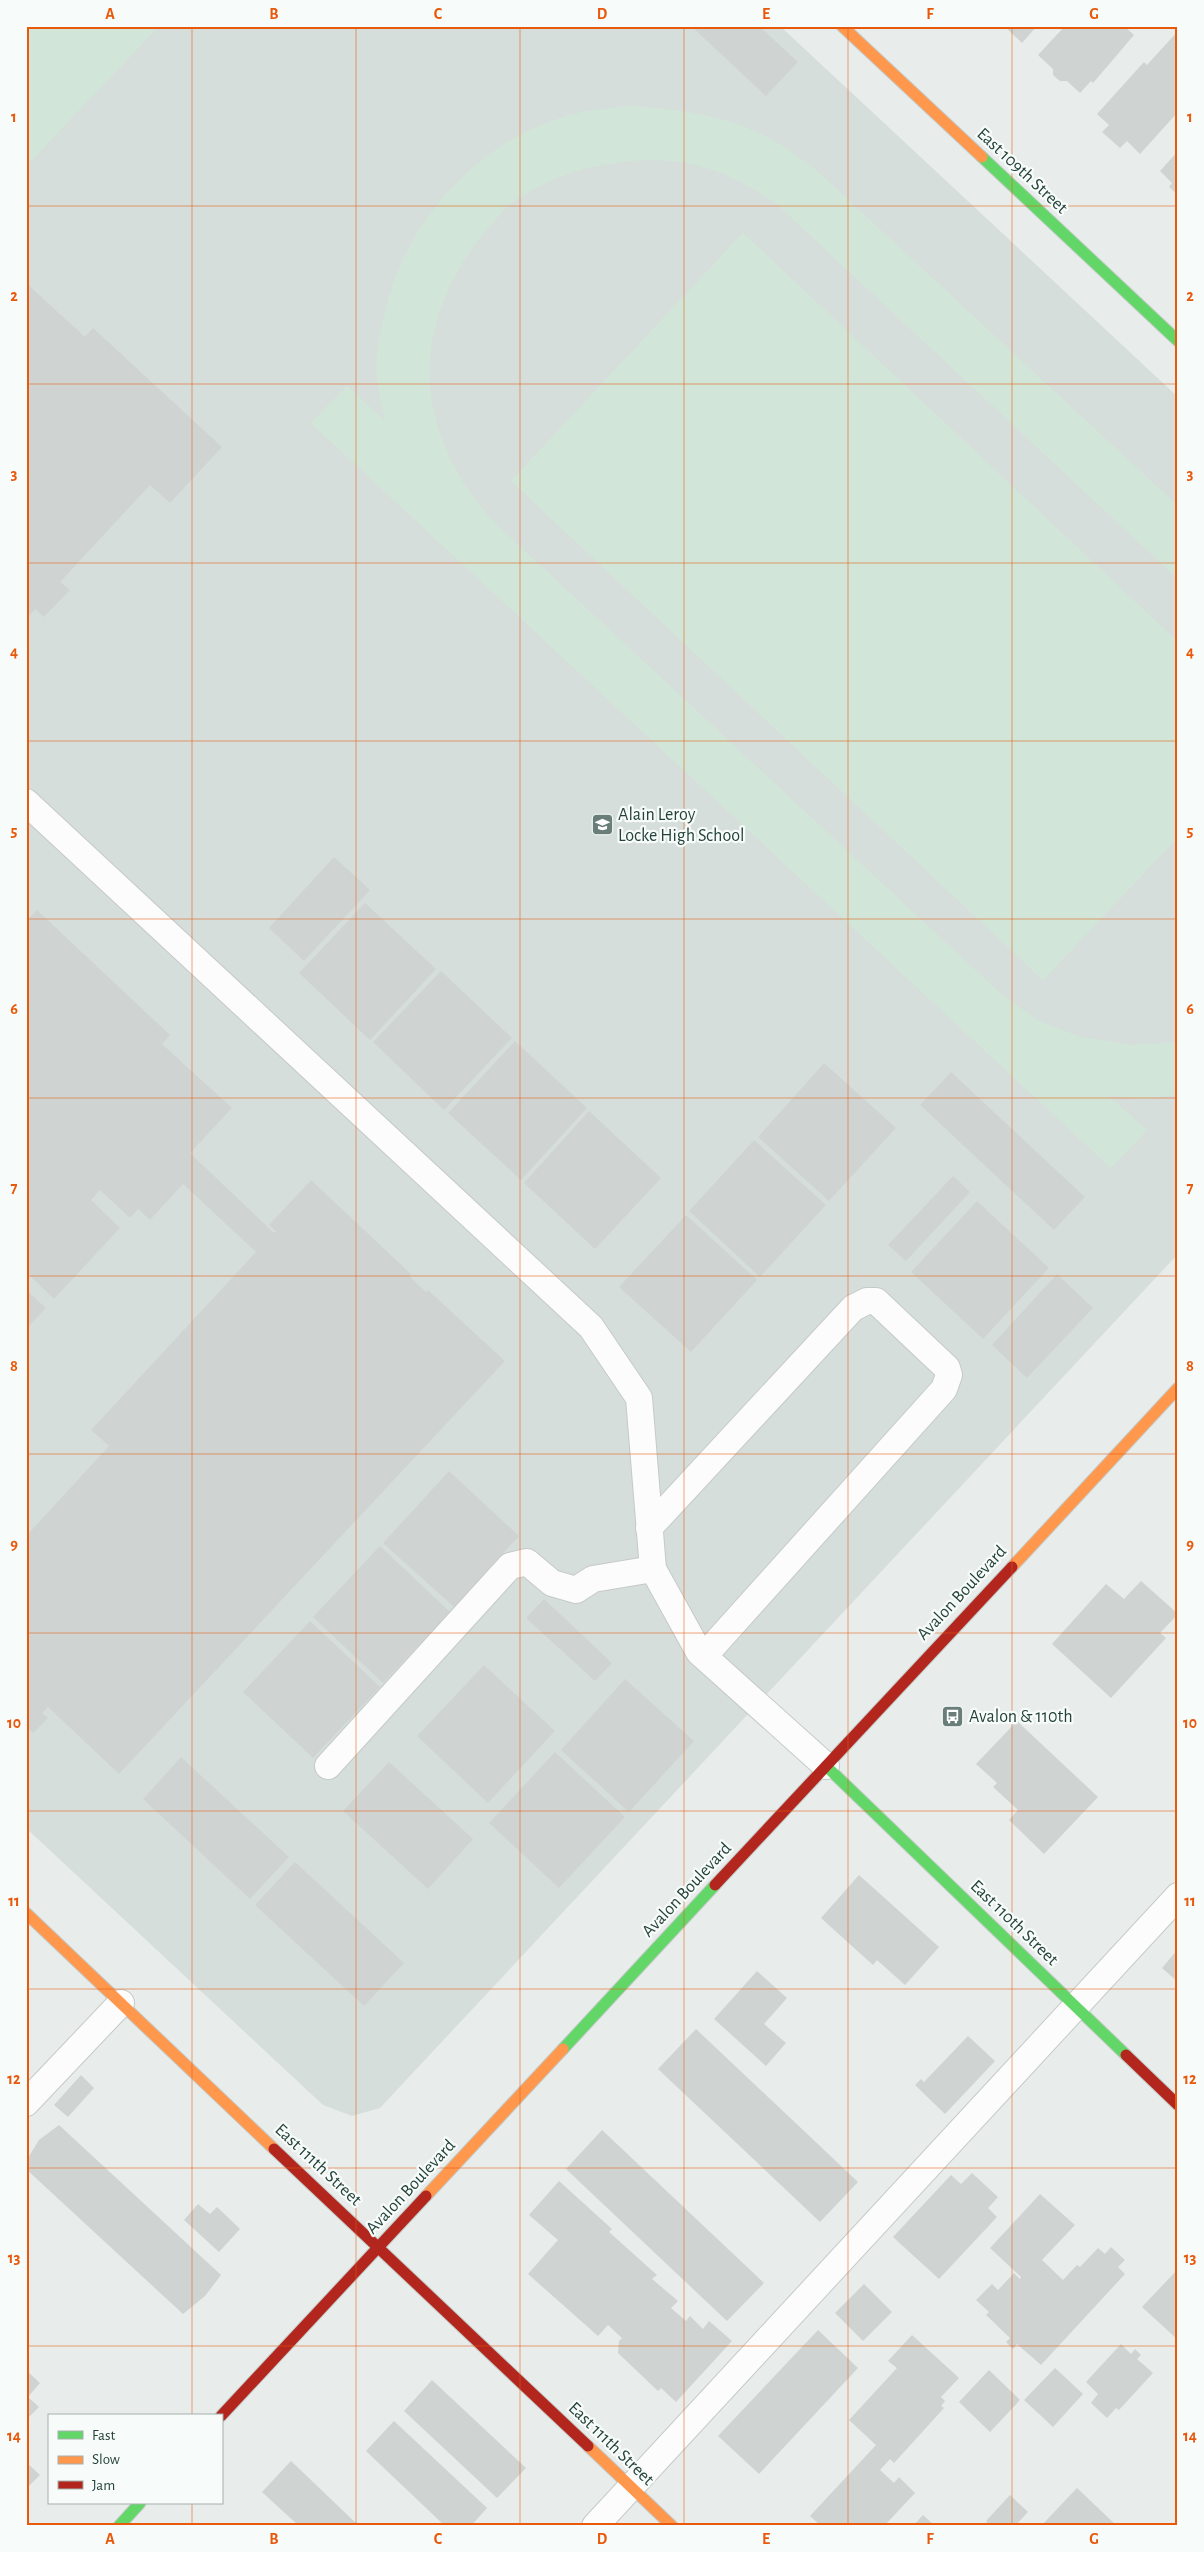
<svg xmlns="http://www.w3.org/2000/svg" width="1204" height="2552" font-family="'Alegreya Sans',sans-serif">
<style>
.built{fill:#d6dedb}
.green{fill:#d1e6d8}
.building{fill:#cfd4d2}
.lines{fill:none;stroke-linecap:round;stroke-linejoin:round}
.lane-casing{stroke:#c5cac8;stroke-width:28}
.fast-casing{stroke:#c3cbc8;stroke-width:13}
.slow-casing{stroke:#c3cbc8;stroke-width:13}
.jam-casing{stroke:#c3cbc8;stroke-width:13}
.lane{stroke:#fcfcfc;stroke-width:26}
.fast{stroke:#63d668;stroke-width:11}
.slow{stroke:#ff974d;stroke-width:11}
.jam{stroke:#b3261e;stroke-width:11}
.grid{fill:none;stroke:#e8590c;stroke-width:1;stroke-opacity:0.55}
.labels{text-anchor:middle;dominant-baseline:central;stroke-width:4.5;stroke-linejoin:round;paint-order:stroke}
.street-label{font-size:18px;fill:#24423a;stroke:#f7fbf9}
.poi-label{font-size:18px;fill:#24423a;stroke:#f7fbf9;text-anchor:start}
.neatline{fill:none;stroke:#e8590c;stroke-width:2}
.grid-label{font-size:16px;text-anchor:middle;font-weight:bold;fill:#e8590c}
</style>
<rect width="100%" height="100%" fill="#e8edeb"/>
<polygon class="built" points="26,26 780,26 1178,397 1178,1254 380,2108 352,2116 323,2105 26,1828"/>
<g class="green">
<polygon points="26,26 159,26 26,166"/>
<path d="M628,106C678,109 728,115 772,140C788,148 802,160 816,170L1178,506V579L781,208C732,169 678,153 615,163C576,168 540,182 508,206C502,211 496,219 490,226C444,276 417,349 435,417C446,461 468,495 499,527L1001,994L1039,1021L1081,1037L1132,1045L1178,1042V1095L1144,1099L1108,1096L1147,1130L1111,1168L311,423L347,386L385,421C382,406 378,391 377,376C375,352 382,324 388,301C412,211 490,131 583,112C598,109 613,108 628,106Z"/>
<polygon points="743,233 1178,642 1178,837 1043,980 511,481"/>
</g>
<g class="building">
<polygon points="691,26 759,26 798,62 766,96"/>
<polygon points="1004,26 1037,26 1022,43"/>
<polygon points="1065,26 1124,26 1134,35 1093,83 1091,81 1080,93 1067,81 1060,81 1053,75 1053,69 1038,55"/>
<polygon points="1178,31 1178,112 1140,154 1127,141 1120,148 1102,132 1109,125 1097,114 1144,62 1147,65"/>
<polygon points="1178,151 1178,195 1169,187 1172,183 1160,171"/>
<polygon points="26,283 85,337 93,328 222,447 170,503 150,485 60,582 70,590 44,617 35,609 26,619"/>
<polygon points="334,857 370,890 304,961 269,928"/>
<polygon points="365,903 436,969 370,1040 299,973"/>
<polygon points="37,910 170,1035 162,1044 232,1108 190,1153 274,1233 276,1231 269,1225 311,1180 411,1274 409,1276 426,1292 428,1290 505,1361 119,1774 48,1707 42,1713 48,1718 33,1733 26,1727 26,1536 109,1446 91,1430 256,1252 183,1184 150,1220 138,1209 130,1218 100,1190 91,1200 120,1228 54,1299 26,1272 26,917 28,919"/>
<polygon points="441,971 512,1038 444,1110 373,1042"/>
<polygon points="515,1041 587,1108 521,1180 448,1113"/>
<polygon points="824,1063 896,1128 829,1201 758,1137"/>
<polygon points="951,1072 1085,1197 1054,1230 920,1105"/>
<polygon points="589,1111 661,1178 595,1249 524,1183"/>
<polygon points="754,1140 826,1205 760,1277 689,1211"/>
<polygon points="953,1176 970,1192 906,1261 888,1245"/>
<polygon points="977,1201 1049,1268 983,1339 911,1272"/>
<polygon points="686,1215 757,1280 691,1352 619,1287"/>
<polygon points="1057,1274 1093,1308 1027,1378 992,1345"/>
<polygon points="26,1290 46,1308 26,1329"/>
<polygon points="449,1471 519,1536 454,1607 383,1543"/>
<polygon points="380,1546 450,1612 383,1683 313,1617"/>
<polygon points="1141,1581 1178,1614 1160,1633 1166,1638 1111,1698 1052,1644 1106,1584 1124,1599"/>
<polygon points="544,1599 612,1663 595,1681 526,1618"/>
<polygon points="310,1621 380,1687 313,1758 243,1692"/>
<polygon points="484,1665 555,1731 488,1803 417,1736"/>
<polygon points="625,1679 694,1741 629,1812 561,1750"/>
<polygon points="1017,1721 1098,1797 1044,1854 1009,1820 1018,1810 993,1787 997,1783 976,1764"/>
<polygon points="555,1752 625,1817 559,1888 489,1823"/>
<polygon points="181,1757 289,1857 250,1899 143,1799"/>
<polygon points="389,1762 473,1839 428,1889 343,1811"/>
<polygon points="295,1862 404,1963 364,2006 255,1905"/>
<polygon points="859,1875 939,1947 905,1985 877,1960 873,1965 821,1918"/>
<polygon points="1178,1949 1178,1982 1162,1968"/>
<polygon points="757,1971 787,1998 764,2024 786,2043 766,2066 714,2019"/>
<polygon points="696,2029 858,2182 820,2222 658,2069"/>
<polygon points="968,2036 995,2061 945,2114 915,2085 921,2079 924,2082"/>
<polygon points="81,2075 94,2088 68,2117 54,2105"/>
<polygon points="59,2125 221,2275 205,2296 183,2314 26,2169 26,2161 39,2140"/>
<polygon points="602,2130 764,2283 727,2321 566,2169"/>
<polygon points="972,2173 998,2197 988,2208 997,2217 939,2279 893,2237 951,2175 961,2184"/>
<polygon points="559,2181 612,2229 609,2232 657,2275 652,2279 678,2301 671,2308 686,2321 690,2316 703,2329 709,2321 732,2341 676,2402 661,2388 658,2391 618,2353 619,2341 622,2338 608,2325 598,2336 528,2274 558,2240 529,2215"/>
<polygon points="1040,2194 1075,2225 1042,2260 1063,2280 1077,2265 1080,2267 1098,2248 1105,2254 1111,2247 1125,2260 1118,2267 1125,2274 1041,2365 1017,2344 1013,2349 1006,2342 1010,2338 986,2315 989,2312 976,2300 992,2284 998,2290 1014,2273 1020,2279 1021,2277 990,2248"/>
<polygon points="198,2204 210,2214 217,2207 240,2229 219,2252 184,2220"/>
<polygon points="1178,2269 1178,2340 1142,2307"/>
<polygon points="864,2284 892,2312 863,2341 835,2313"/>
<polygon points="818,2330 858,2368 759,2474 718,2436"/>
<polygon points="912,2335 959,2378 941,2397 945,2401 941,2406 944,2408 894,2463 890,2459 880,2470 894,2483 899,2477 915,2493 884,2526 821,2526 810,2516 876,2445 849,2420 897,2368 888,2361"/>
<polygon points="1121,2344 1131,2354 1135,2349 1141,2355 1137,2359 1153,2373 1119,2410 1116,2408 1107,2418 1091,2403 1098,2394 1086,2382"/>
<polygon points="1055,2368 1083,2394 1053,2427 1024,2400"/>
<polygon points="26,2370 40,2383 28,2397 39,2407 26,2420"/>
<polygon points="989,2370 1020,2400 990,2432 959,2402"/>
<polygon points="432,2380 526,2468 497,2498 404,2411"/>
<polygon points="394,2421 487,2508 471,2526 445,2526 366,2451"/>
<polygon points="291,2461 359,2526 299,2526 262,2492"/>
<polygon points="26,2462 40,2475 26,2489"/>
<polygon points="1077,2488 1117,2526 1041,2526"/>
<polygon points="1010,2495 1028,2512 1015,2526 990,2526 986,2521"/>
<polygon points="923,2515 935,2526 913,2526"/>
</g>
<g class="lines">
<defs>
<g id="lane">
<polyline points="26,802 591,1327 639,1398 653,1569 699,1652 826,1766"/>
<polyline points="649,1528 853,1308 867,1301 876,1301 947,1368 949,1375 944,1389 704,1656"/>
<polyline points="328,1766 510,1566 527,1562 552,1583 576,1590 593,1579 653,1569"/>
<polyline points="26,2103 121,2003"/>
<polyline points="595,2526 1178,1896"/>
</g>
<g id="fast">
<polyline points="982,157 1178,341"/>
<polyline points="826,1766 1126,2055"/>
<polyline points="563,2049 715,1885"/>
<polyline points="119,2526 140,2503"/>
</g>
<g id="slow">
<polyline points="842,26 982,157"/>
<polyline points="1012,1567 1178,1388"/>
<polyline points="26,1913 274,2149"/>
<polyline points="426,2196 563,2049"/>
<polyline points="588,2446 672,2526"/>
</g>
<g id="jam">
<polyline points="715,1885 1012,1567"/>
<polyline points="1126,2055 1178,2105"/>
<polyline points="274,2149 588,2446"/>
<polyline points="221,2416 426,2196"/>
</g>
</defs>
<use href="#lane" class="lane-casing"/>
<use href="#fast" class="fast-casing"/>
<use href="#slow" class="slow-casing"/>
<use href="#jam" class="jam-casing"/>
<use href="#lane" class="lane"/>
<use href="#fast" class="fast"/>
<use href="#slow" class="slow"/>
<use href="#jam" class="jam"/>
</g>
<path class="grid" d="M192,26V2416M356,26V2526M520,26V2526M684,26V2526M848,26V2526M1012,26V2526M26,206H1178M26,384H1178M26,563H1178M26,741H1178M26,919H1178M26,1098H1178M26,1276H1178M26,1454H1178M26,1633H1178M26,1811H1178M26,1989H1178M26,2168H1178M26,2346H1178M192,2503V2526"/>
<defs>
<symbol id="school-square" viewBox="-11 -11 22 22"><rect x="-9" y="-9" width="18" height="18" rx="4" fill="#697e78" stroke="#f7fbf9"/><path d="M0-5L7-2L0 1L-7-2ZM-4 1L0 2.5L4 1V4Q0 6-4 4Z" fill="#fff"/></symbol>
<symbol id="bus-square" viewBox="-11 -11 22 22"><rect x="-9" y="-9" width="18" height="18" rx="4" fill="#697e78" stroke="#f7fbf9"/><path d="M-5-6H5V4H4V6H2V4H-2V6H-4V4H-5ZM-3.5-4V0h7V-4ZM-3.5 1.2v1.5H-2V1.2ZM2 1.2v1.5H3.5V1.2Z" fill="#fff"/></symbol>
</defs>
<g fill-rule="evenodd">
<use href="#school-square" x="590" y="812" width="25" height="25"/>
<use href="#bus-square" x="940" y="1704" width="25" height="25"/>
</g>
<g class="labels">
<g class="street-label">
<text transform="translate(1022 171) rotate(43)">East 109th Street</text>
<text transform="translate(962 1593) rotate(-47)">Avalon Boulevard</text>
<text transform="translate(687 1890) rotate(-47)">Avalon Boulevard</text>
<text transform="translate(1014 1923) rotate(44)">East 110th Street</text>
<text transform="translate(318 2165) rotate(43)">East 111th Street</text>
<text transform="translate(411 2187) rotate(-47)">Avalon Boulevard</text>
<text transform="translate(611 2444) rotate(44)">East 111th Street</text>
</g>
<g class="poi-label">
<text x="618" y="815">Alain Leroy<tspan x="618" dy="21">Locke High School</tspan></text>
<text x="969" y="1717">Avalon &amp; 110th</text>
</g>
</g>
<rect width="1204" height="2552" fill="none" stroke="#f7fbf9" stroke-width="55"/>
<rect x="48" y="2414" width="175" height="90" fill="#f7fbf9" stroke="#a3b1ad"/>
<rect x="58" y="2431" width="25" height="8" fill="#63d668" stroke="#a3b1ad"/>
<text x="92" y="2440" font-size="15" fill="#24423a">Fast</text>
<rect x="58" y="2456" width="25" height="8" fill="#ff974d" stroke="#a3b1ad"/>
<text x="92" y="2464" font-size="15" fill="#24423a">Slow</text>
<rect x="58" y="2481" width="25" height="8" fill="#b3261e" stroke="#a3b1ad"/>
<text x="92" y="2490" font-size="15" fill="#24423a">Jam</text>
<rect x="28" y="28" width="1148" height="2496" class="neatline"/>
<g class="grid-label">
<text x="110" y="19">A</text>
<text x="274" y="19">B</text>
<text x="438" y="19">C</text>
<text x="602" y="19">D</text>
<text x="766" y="19">E</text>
<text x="930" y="19">F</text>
<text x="1094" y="19">G</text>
<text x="14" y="122">1</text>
<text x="1190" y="122">1</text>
<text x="14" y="301">2</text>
<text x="1190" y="301">2</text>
<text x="14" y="479">3</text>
<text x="1190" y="479">3</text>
<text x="14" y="657">4</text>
<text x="1190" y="657">4</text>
<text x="14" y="836">5</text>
<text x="1190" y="836">5</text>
<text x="14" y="1014">6</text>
<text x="1190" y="1014">6</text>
<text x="14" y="1193">7</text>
<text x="1190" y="1193">7</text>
<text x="14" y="1371">8</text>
<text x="1190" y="1371">8</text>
<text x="14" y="1549">9</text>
<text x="1190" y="1549">9</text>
<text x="14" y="1728">10</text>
<text x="1190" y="1728">10</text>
<text x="14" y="1906">11</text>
<text x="1190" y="1906">11</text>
<text x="14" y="2084">12</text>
<text x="1190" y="2084">12</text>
<text x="14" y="2263">13</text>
<text x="1190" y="2263">13</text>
<text x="14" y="2441">14</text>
<text x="1190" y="2441">14</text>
<text x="110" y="2544">A</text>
<text x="274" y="2544">B</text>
<text x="438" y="2544">C</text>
<text x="602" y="2544">D</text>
<text x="766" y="2544">E</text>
<text x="930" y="2544">F</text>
<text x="1094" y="2544">G</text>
</g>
</svg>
